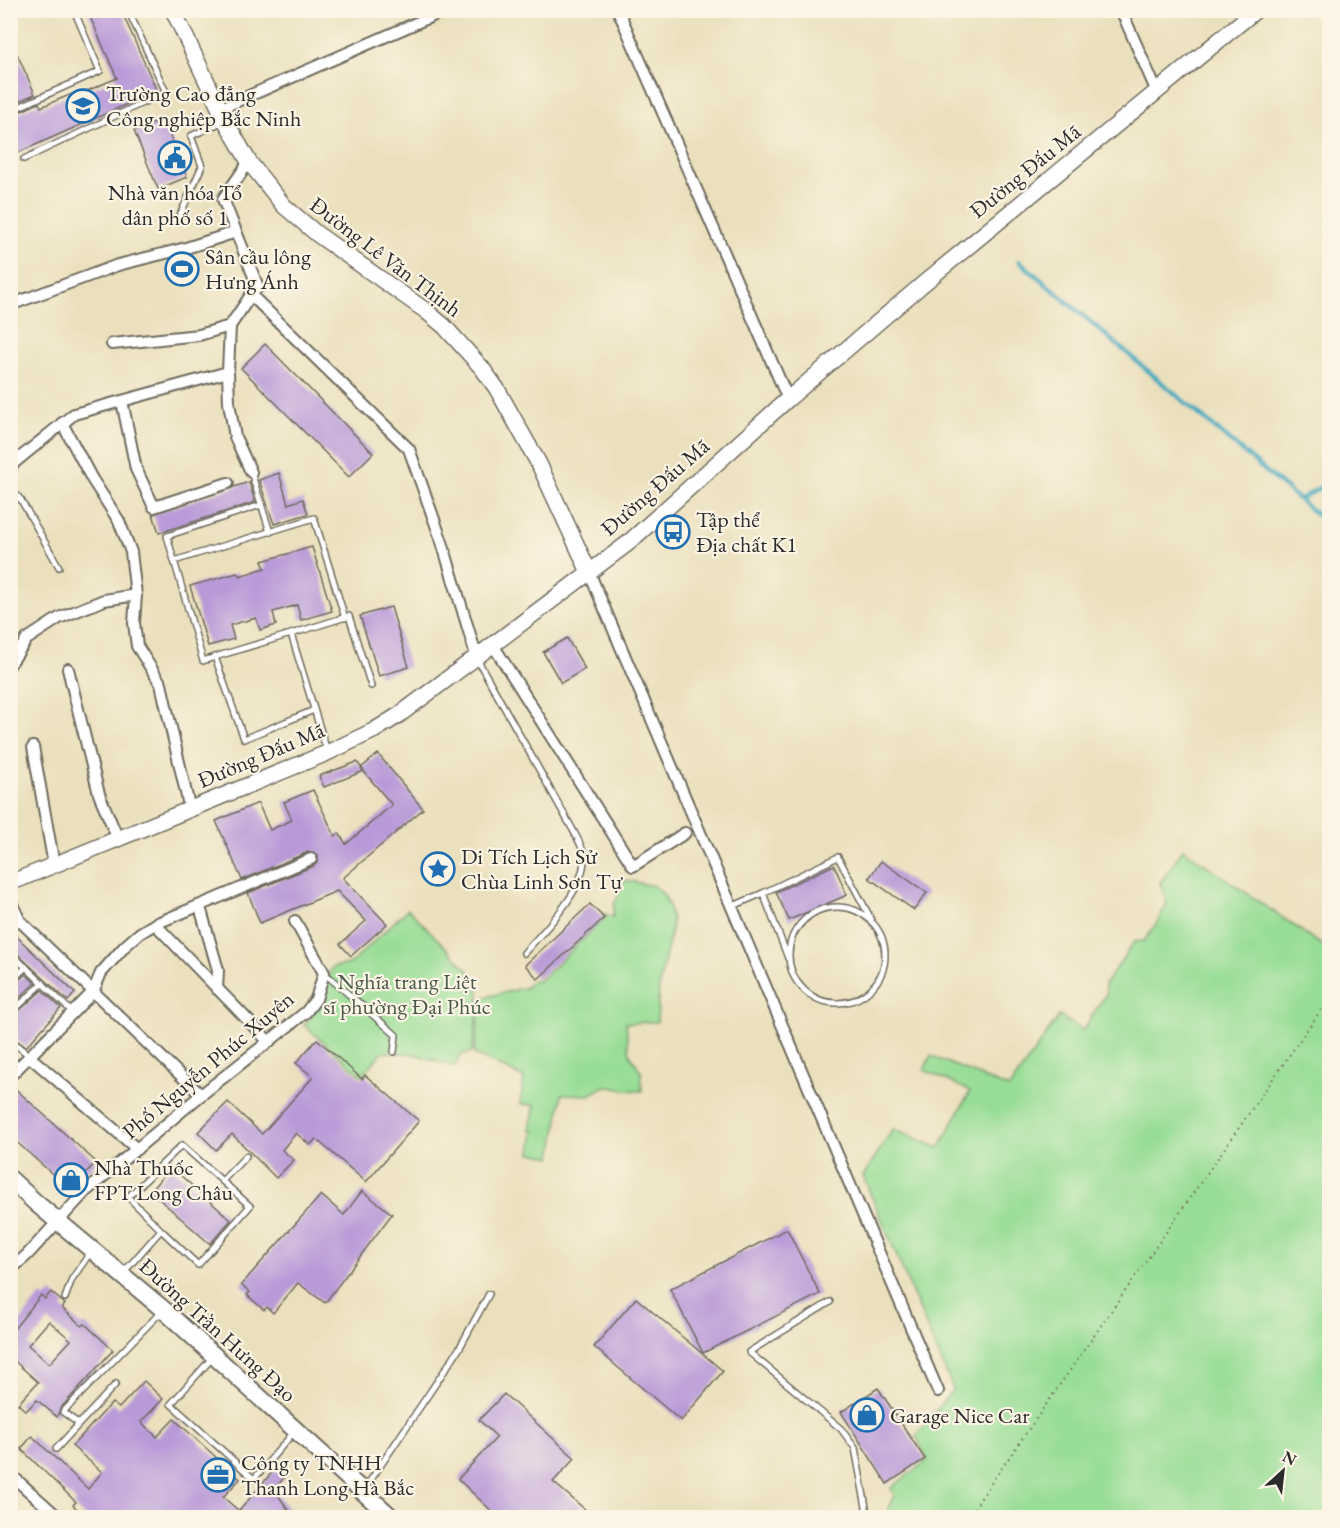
<svg xmlns="http://www.w3.org/2000/svg" width="1340" height="1528" font-family="'EB Garamond',serif">
<style>
.green{fill:#97dd95;stroke:#618460;stroke-width:1.5}
.lines{fill:none;stroke-linecap:round;stroke-linejoin:round}
.stream{stroke:#3fa8bf;stroke-width:4.5}
.building{fill:#b89ad8;fill-rule:evenodd}
.lane-casing{stroke:#6e6a5e;stroke-width:8}
.street-casing{stroke:#6e6a5e;stroke-width:14}
.secondary-casing{stroke:#6e6a5e;stroke-width:18}
.primary-casing{stroke:#6e6a5e;stroke-width:20}
.path{stroke:#6e6a5e;stroke-width:2;stroke-dasharray:1.5 4.5;stroke-linecap:butt}
.lane{stroke:#fff;stroke-width:5}
.street{stroke:#fff;stroke-width:10}
.secondary{stroke:#fff;stroke-width:15}
.primary{stroke:#fff;stroke-width:16}
.labels{text-anchor:middle;dominant-baseline:central;stroke-width:4.5;stroke-linejoin:round;paint-order:stroke}
.poi-label{font-size:22px;fill:#2b2b2b;stroke:#fcf5e5;text-anchor:start}
.street-label{font-size:22px;fill:#2b2b2b;stroke:#fcf5e5}
.park-label{font-size:22px;fill:#465846;stroke:#fcf5e5}
</style>
<rect width="100%" height="100%" fill="#fcf5e5"/>
<filter id="ink" filterUnits="userSpaceOnUse"><feTurbulence type="fractalNoise" baseFrequency=".0167" numOctaves="2"/><feDisplacementMap in="SourceGraphic" scale="12" xChannelSelector="R" yChannelSelector="G"/><feConvolveMatrix kernelMatrix="1 2 1 2 8 2 1 2 1" color-interpolation-filters="sRGB"/></filter>
<filter id="wash" filterUnits="userSpaceOnUse"><feTurbulence type="fractalNoise" baseFrequency=".008" numOctaves="4" result="noise"/><feDisplacementMap in="SourceGraphic" scale="24" xChannelSelector="R" yChannelSelector="G"/><feGaussianBlur stdDeviation="1.35" result="paint"/><feColorMatrix in="noise" values="0 0 0 0 0 0 0 0 0 0 0 0 0 0 0 0 0 1.4 0 .05"/><feComposite in="paint" operator="in"/></filter>
<g filter="url(#wash)">
<rect width="100%" height="100%" fill="#ebe0bd"/>
<g class="green">
<polygon points="1183,849 1329,950 1329,1517 885,1517 894,1495 891,1488 928,1460 916,1436 953,1389 863,1176 893,1129 939,1148 970,1091 924,1070 931,1056 1009,1088 1059,1016 1083,1030 1106,994 1105,984 1134,942 1144,941 1157,923 1167,903 1160,883"/>
<path d="M625,880L654,886L664,895L669,907L672,920L671,931L659,987L657,1022L626,1023L628,1042L630,1054L641,1072L642,1091L625,1090L605,1086L590,1095L562,1094L552,1157L531,1153L534,1131L530,1129L535,1105L520,1104L524,1078L474,1054L481,998L527,987C529,981 532,980 539,981L605,918L604,914L613,917L614,905Z"/>
<polygon points="408,909 473,975 479,992 478,1013 472,1052 461,1055 454,1067 415,1054 382,1052 362,1076 304,1025 324,1001 330,971 333,967 350,964"/>
</g>
<g class="lines">
<g class="stream">
<polyline points="1019,261 1330,526"/>
<polyline points="1299,500 1330,482"/>
</g>
</g>
<g id="blocks">
<g class="building">
<polygon points="87,10 121,10 157,91 15,154 10,143 10,116 39,103 41,107 72,94 73,97 117,78"/>
<polygon points="10,38 35,94 10,105"/>
<polygon points="163,119 187,177 158,189 134,131"/>
<polygon points="265,344 373,453 349,477 241,368"/>
<polygon points="279,473 288,504 303,499 308,514 274,524 259,480"/>
<polygon points="249,482 255,502 159,533 153,514"/>
<polygon points="312,547 332,611 301,620 297,605 273,612 276,625 260,630 256,618 230,625 234,639 208,646 190,586 237,573 240,576 265,568 262,561"/>
<polygon points="391,607 409,667 379,676 360,616"/>
<polygon points="567,638 585,669 561,683 543,652"/>
<polygon points="378,754 423,809 343,878 387,924 351,956 340,944 366,921 337,891 260,923 248,893 314,866 318,861 318,856 313,852 308,852 242,880 216,821 258,803 270,830 292,820 284,802 313,790 335,836 339,833 346,844 392,805 361,768"/>
<polygon points="357,762 364,771 324,787 319,776"/>
<polygon points="881,861 927,893 914,910 869,878"/>
<polygon points="834,865 847,895 789,920 776,892"/>
<polygon points="590,904 604,918 538,979 525,965"/>
<polygon points="10,930 75,993 68,1001 10,947"/>
<polygon points="26,974 35,983 10,1007 10,987"/>
<polygon points="42,990 61,1008 26,1047 10,1035 10,1019"/>
<polygon points="317,1039 362,1079 365,1075 419,1121 366,1182 316,1139 310,1145 296,1133 282,1150 294,1160 276,1178 232,1134 216,1150 198,1132 228,1102 262,1134 313,1077 296,1063"/>
<polygon points="10,1084 96,1162 70,1190 10,1136"/>
<polygon points="171,1167 231,1220 210,1244 150,1191"/>
<polygon points="362,1191 392,1214 325,1303 298,1283 273,1313 267,1307 264,1310 247,1295 250,1292 241,1285 321,1195 344,1215"/>
<polygon points="787,1229 820,1294 703,1353 670,1289"/>
<path d="M51,1292L65,1304L62,1308L82,1326L85,1324L113,1350L60,1409L57,1417L37,1400L26,1411L18,1404L38,1382L10,1357V1334L41,1295L45,1299ZM49,1321L71,1340L49,1364L28,1345Z"/>
<polygon points="636,1298 723,1371 681,1421 594,1347"/>
<polygon points="144,1381 163,1399 141,1422 157,1437 174,1419 240,1479 223,1497 239,1511 274,1470 284,1478 274,1489 294,1518 86,1518 73,1505 76,1502 21,1449 32,1436 88,1489 102,1472 72,1446 112,1403 119,1408"/>
<polygon points="878,1388 925,1459 887,1484 841,1412"/>
<polygon points="504,1394 575,1458 553,1482 595,1518 499,1518 458,1479 497,1437 479,1420"/>
</g>
</g>
</g>
<g filter="url(#ink)">
<use href="#blocks" fill-opacity="0" stroke="#6e6a5e" stroke-width="1.5"/>
<g class="lines">
<defs>
<g id="lane">
<polyline points="10,111 100,71 74,10"/>
<polyline points="24,159 166,92 128,10"/>
<polyline points="177,222 202,166 191,136 224,121"/>
<polyline points="251,472 270,532"/>
<polyline points="10,488 21,500 59,567"/>
<polyline points="174,561 314,518 345,618"/>
<polyline points="291,634 349,616 371,686"/>
<polyline points="215,657 203,661 167,536 261,505"/>
<path d="M477,659L573,830C577,838 583,847 584,856C586,890 545,929 524,953"/>
<polyline points="314,710 244,739 215,657 291,634 322,735 327,751"/>
<polyline points="763,893 838,857 871,919"/>
<polyline points="731,907 763,893 788,958"/>
<circle cx="837" cy="955" r="48"/>
<polyline points="10,952 73,1013"/>
<polyline points="324,973 396,1035 394,1052"/>
<polyline points="10,982 26,967"/>
<polyline points="10,1014 43,983"/>
<polyline points="10,1040 30,1056"/>
<polyline points="222,1181 246,1156"/>
<polyline points="123,1273 161,1230 128,1197 182,1145 250,1206 198,1265 161,1230"/>
<polyline points="65,1298 72,1279 90,1253"/>
<polyline points="830,1302 749,1352 841,1429 855,1448 868,1518"/>
<polyline points="213,1357 171,1404 254,1479 294,1432"/>
<polyline points="79,1424 116,1384"/>
<polyline points="56,1449 79,1424 63,1412 161,1312"/>
<polyline points="364,1490 459,1349 489,1294"/>
</g>
<g id="street">
<polyline points="618,10 788,399"/>
<polyline points="1121,10 1157,92"/>
<polyline points="219,109 446,10"/>
<polyline points="249,162 223,199 258,287 251,295 409,449 442,542 477,658"/>
<polyline points="10,305 118,265 186,248 236,232"/>
<polyline points="112,344 199,335 230,326"/>
<polyline points="228,372 229,403 235,437 251,472"/>
<polyline points="122,401 136,469 154,507 228,483"/>
<polyline points="62,423 92,479 119,521 131,552 136,595 134,623 137,646 161,684 190,810"/>
<polyline points="10,466 74,414 228,372 230,326 251,295"/>
<polyline points="589,572 938,1391"/>
<polyline points="493,645 633,866 685,833"/>
<polyline points="10,664 27,639 59,618 104,600 136,595"/>
<polyline points="68,669 99,794 118,839"/>
<polyline points="33,747 54,865"/>
<polyline points="10,900 20,921 201,1095"/>
<polyline points="200,907 218,970 217,989"/>
<polyline points="155,924 269,1042"/>
<polyline points="30,1057 137,1149"/>
<polyline points="10,1076 93,992 101,973 125,946 140,933 155,924 311,859"/>
<polyline points="10,1270 27,1255 85,1192 201,1095 306,1012 316,999 324,973 295,921"/>
<polyline points="10,1474 59,1518"/>
</g>
<g id="secondary">
<polyline points="173,10 225,120 249,162 284,206 317,234 426,311 444,326 482,368 497,389 539,464 589,572"/>
<polyline points="10,883 327,753 375,730 399,715 627,544 788,399 930,278 1256,10"/>
</g>
<polyline id="primary" points="10,1179 36,1203 164,1310 392,1518"/>
</defs>
<use href="#lane" class="lane-casing"/>
<use href="#street" class="street-casing"/>
<use href="#secondary" class="secondary-casing"/>
<use href="#primary" class="primary-casing"/>
<polyline class="path" points="967,1518 1330,997"/>
<use href="#lane" class="lane"/>
<use href="#street" class="street"/>
<use href="#secondary" class="secondary"/>
<use href="#primary" class="primary"/>
</g>
</g>
<defs>
<symbol id="university-ring" viewBox="-11 -11 22 22"><circle r="9.5" fill="#fcf5e5" stroke="#1f6fb2" stroke-width="1.5"/><path d="M0-5L7-2L0 1L-7-2ZM-4 1L0 2.5L4 1V4Q0 6-4 4Z" fill="#1f6fb2"/></symbol>
<symbol id="civic-ring" viewBox="-11 -11 22 22"><circle r="9.5" fill="#fcf5e5" stroke="#1f6fb2" stroke-width="1.5"/><path d="M-.6-6.5H3V-4.5H.6V-3L4-1V1h2V6H-6V1h2V-1L-.6-3ZM-1.2 2.5V6h2.4V2.5Z" fill="#1f6fb2"/></symbol>
<symbol id="stadium-ring" viewBox="-11 -11 22 22"><circle r="9.5" fill="#fcf5e5" stroke="#1f6fb2" stroke-width="1.5"/><path d="M0-5a6.5 5 0 1 0 0 10a6.5 5 0 1 0 0-10ZM-3.5-1.8h7v3.6h-7Z" fill="#1f6fb2"/></symbol>
<symbol id="bus-ring" viewBox="-11 -11 22 22"><circle r="9.5" fill="#fcf5e5" stroke="#1f6fb2" stroke-width="1.5"/><path d="M-5-6H5V4H4V6H2V4H-2V6H-4V4H-5ZM-3.5-4V0h7V-4ZM-3.5 1.2v1.5H-2V1.2ZM2 1.2v1.5H3.5V1.2Z" fill="#1f6fb2"/></symbol>
<symbol id="sight-ring" viewBox="-11 -11 22 22"><circle r="9.5" fill="#fcf5e5" stroke="#1f6fb2" stroke-width="1.5"/><path d="M0-6L1.8-2.2L6-1.7L2.9 1.2L3.7 5.4L0 3.3L-3.7 5.4L-2.9 1.2L-6-1.7L-1.8-2.2Z" fill="#1f6fb2"/></symbol>
<symbol id="shop-ring" viewBox="-11 -11 22 22"><circle r="9.5" fill="#fcf5e5" stroke="#1f6fb2" stroke-width="1.5"/><path d="M-5-2.5h2.3a2.7 3.5 0 0 1 5.4 0H5L5.5 6h-11ZM-1.5-2.5h3a1.5 2.3 0 0 0-3 0Z" fill="#1f6fb2"/></symbol>
<symbol id="office-ring" viewBox="-11 -11 22 22"><circle r="9.5" fill="#fcf5e5" stroke="#1f6fb2" stroke-width="1.5"/><path d="M-6-3h4V-5.5h4V-3h4V5H-6ZM-1-4.5V-3h2v-1.5ZM-6 0V1H6V0Z" fill="#1f6fb2"/></symbol>
</defs>
<g fill-rule="evenodd">
<use href="#university-ring" x="64" y="87" width="38" height="38"/>
<use href="#civic-ring" x="156" y="139" width="38" height="38"/>
<use href="#stadium-ring" x="163" y="250" width="38" height="38"/>
<use href="#bus-ring" x="654" y="513" width="38" height="38"/>
<use href="#sight-ring" x="419" y="850" width="38" height="38"/>
<use href="#shop-ring" x="52" y="1161" width="38" height="38"/>
<use href="#shop-ring" x="848" y="1396" width="38" height="38"/>
<use href="#office-ring" x="199" y="1456" width="38" height="38"/>
</g>
<g class="labels">
<g class="poi-label">
<text x="106" y="93">Trường Cao đẳng<tspan x="106" dy="25">Công nghiệp Bắc Ninh</tspan></text>
<text x="175" y="192" text-anchor="middle">Nhà văn hóa Tổ<tspan x="175" dy="25">dân phố số 1</tspan></text>
<text x="205" y="256">Sân cầu lông<tspan x="205" dy="25">Hưng Ánh</tspan></text>
<text x="696" y="519">Tập thể<tspan x="696" dy="25">Địa chất K1</tspan></text>
<text x="461" y="856">Di Tích Lịch Sử<tspan x="461" dy="25">Chùa Linh Sơn Tự</tspan></text>
<text x="94" y="1167">Nhà Thuốc<tspan x="94" dy="25">FPT Long Châu</tspan></text>
<text x="890" y="1415">Garage Nice Car</text>
<text x="241" y="1462">Công ty TNHH<tspan x="241" dy="25">Thanh Long Hà Bắc</tspan></text>
</g>
<g class="street-label">
<text transform="translate(1025 171) rotate(-39)">Đường Đấu Mã</text>
<text transform="translate(386 257) rotate(37)">Đường Lê Văn Thịnh</text>
<text transform="translate(655 487) rotate(-41)">Đường Đấu Mã</text>
<text transform="translate(261 755) rotate(-23)">Đường Đấu Mã</text>
<text transform="translate(208 1065) rotate(-40)">Phố Nguyễn Phúc Xuyên</text>
<text transform="translate(218 1330) rotate(42)">Đường Trần Hưng Đạo</text>
</g>
<g class="park-label">
<text x="407" y="981">Nghĩa trang Liệt<tspan x="407" dy="25">sĩ phường Đại Phúc</tspan></text>
</g>
</g>
<rect width="1340" height="1528" fill="none" stroke="#fcf5e5" stroke-width="36"/>
<g transform="translate(1283 1471) rotate(27)" stroke="#fcf5e5" stroke-width="4.5" paint-order="stroke">
<path d="M0-4.5L10 22L0 15L-10 22Z" fill="#2b2b2b"/>
<text y="-9" font-size="16" font-weight="bold" text-anchor="middle" fill="#2b2b2b">N</text>
</g>
</svg>
